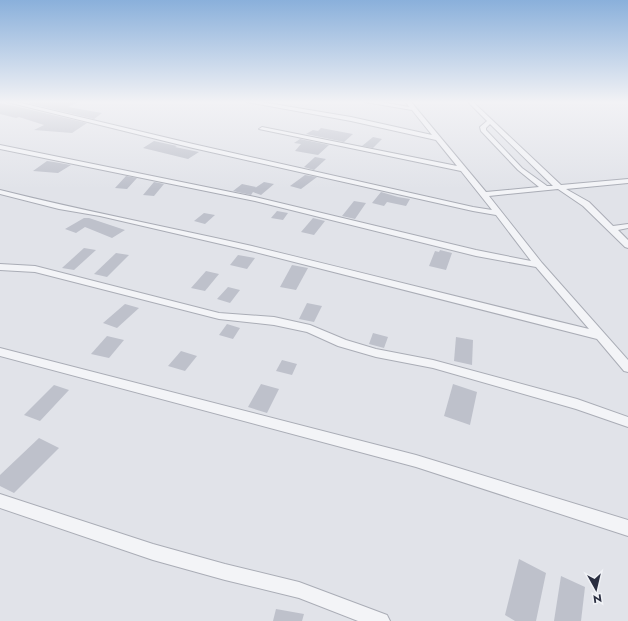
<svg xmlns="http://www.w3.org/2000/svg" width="628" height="621" font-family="Jost,sans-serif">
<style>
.building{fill:#bec1cb}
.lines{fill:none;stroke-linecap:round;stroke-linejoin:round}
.minor-casing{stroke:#aaadb6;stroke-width:2}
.minor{fill:#f3f4f7;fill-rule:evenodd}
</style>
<rect width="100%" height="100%" fill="#e1e3e9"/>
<g class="building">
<polygon points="30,102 78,102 68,107 102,113 94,119 28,103"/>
<polygon points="0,103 19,107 87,123 72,133 34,130 44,125 19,117 16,118 0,114"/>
<polygon points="321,128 353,134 344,142 306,134 313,130 318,131"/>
<polygon points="373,137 382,139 373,148 362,146"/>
<polygon points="300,139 329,145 318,155 295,151 301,144 294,143"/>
<polygon points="154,141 177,146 175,147 199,152 188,159 143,148"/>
<polygon points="315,157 326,159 314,170 304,167"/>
<polygon points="47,161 54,162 71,165 58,173 33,171"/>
<polygon points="305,175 317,177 301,189 290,186"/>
<polygon points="126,176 137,178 127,189 115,188"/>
<polygon points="154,182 164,184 154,196 143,195"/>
<polygon points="264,182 274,184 261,195 253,192 251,195 233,191 242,184 256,187 255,188"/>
<polygon points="381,192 398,197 410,199 406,206 387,202 384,206 372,203"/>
<polygon points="354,201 366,203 355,219 342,216"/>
<polygon points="277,211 288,213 283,220 271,218"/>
<polygon points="204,213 215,215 205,224 194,221"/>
<polygon points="84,218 89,218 125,230 112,238 85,227 76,233 65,229"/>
<polygon points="313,218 325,221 314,235 301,232"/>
<polygon points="84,248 96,250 74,270 62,268"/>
<polygon points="440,250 452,253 446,270 429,266 435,251 439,252"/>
<polygon points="116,253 129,255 107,277 94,274"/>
<polygon points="238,255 255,258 247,269 230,265"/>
<polygon points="292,265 308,268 296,290 280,287"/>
<polygon points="206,271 219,274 205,291 191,288"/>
<polygon points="228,287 240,290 230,303 217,299"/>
<polygon points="307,303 322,306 314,322 299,319"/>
<polygon points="125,304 139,308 117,328 103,323"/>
<polygon points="227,324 240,328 233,339 219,335"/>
<polygon points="373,333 388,337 384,348 369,344"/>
<polygon points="107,336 124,340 109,358 91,354"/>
<polygon points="456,337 473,340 472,365 454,361"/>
<polygon points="181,351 197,356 185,371 168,366"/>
<polygon points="282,360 297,364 292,375 276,371"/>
<polygon points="261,384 279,389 267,413 248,407"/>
<polygon points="453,384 477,392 470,425 444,416"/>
<polygon points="54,385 69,390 40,421 24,415"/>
<polygon points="39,438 59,448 14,493 0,486 0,475"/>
<polygon points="519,559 546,573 536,621 515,621 505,615"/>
<polygon points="561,576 585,587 581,621 554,621"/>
<polygon points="276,609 304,614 302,621 273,621"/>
</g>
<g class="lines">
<defs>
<g id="minor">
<path d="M7,102H17L193,144L473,207L492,210L461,171L259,129L262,127L457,166L436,140L351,121L247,102H261L351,117L432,135L412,110L365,102H381L409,107L406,102H411L486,192L539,187L518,170L481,131L480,127L487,121L468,102H473L561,185L628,179V183L566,189L589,202L613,226L628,224V228L618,230L628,240V248L625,247L583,206L558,189L489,196L542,263L628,360V372L624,371L597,339L251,251L100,216L59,209L0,194V190C84,211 168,227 252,246C364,273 476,302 589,329L536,267L476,256L255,201L0,149V145L255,197L476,250L531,261L496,215L473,211L193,148ZM490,124L553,186H547L522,168L486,130V128Z"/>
<polygon points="0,264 35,266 219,313 274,317 310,325 346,340 376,349 433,360 577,399 628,417 628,427 576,409 433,368 376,357 338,346 307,332 274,325 219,319 35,272 0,270"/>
<polygon points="0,348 416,455 628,520 628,536 416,467 0,356"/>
<polygon points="0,494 153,544 225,564 299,582 387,615 390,621 358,621 299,598 225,580 153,560 0,508"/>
</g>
</defs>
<use href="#minor" class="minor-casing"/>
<use href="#minor" class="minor"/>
</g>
<linearGradient id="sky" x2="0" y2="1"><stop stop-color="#8ab0db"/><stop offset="0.54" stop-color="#f2f2f5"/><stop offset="1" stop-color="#f2f2f5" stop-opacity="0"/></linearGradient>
<rect width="628" height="189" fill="url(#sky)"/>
<g transform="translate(596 589) rotate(172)" stroke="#f0f2f6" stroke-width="3" paint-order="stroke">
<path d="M0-3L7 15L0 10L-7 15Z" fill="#2a2e40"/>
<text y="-6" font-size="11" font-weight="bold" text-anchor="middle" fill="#2a2e40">N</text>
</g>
</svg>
